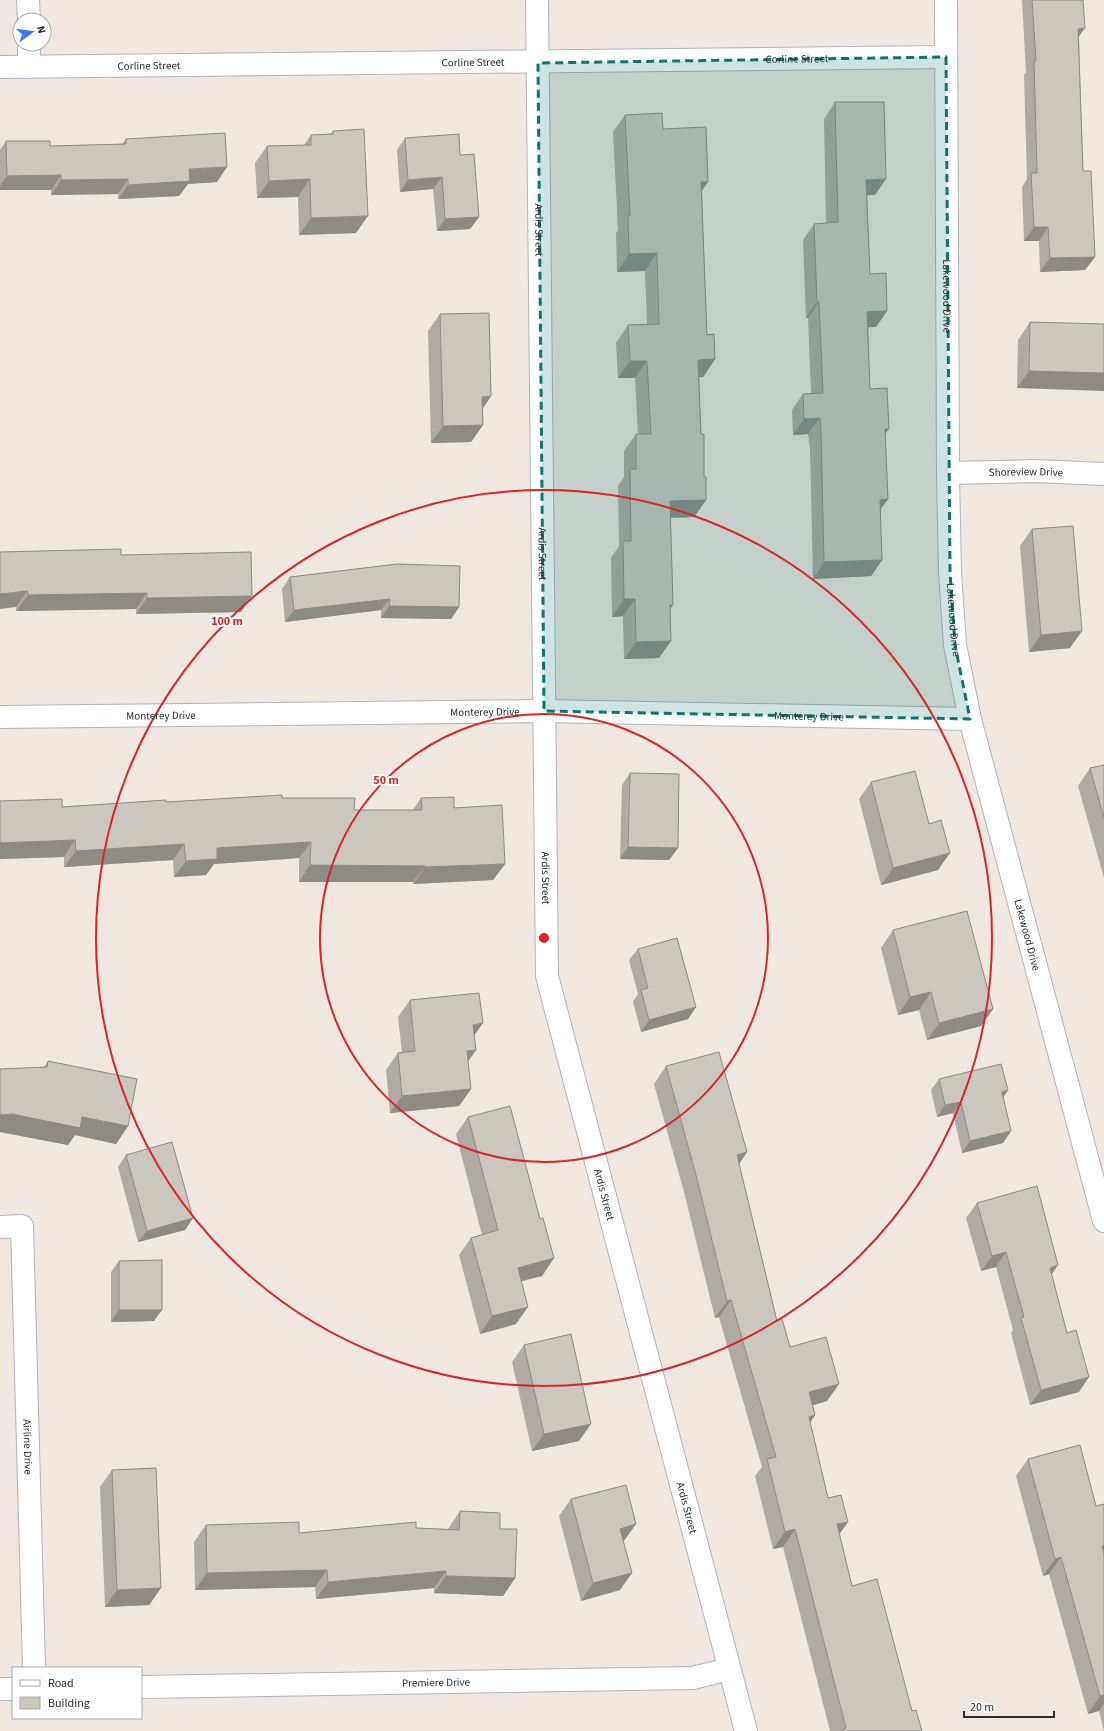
<svg xmlns="http://www.w3.org/2000/svg" width="1104" height="1731" font-family="'Source Sans 3',sans-serif">
<style>
.lines{fill:none;stroke-linecap:round;stroke-linejoin:round}
.minor-casing{stroke:#afb4be;stroke-width:24}
.minor{stroke:#fff;stroke-width:22}
.wall{fill:#afaaa3}
.shaded-wall{fill:#8e8b85}
.building{fill:#cbc6be;stroke:#8e8b85}
.marked{fill:#0f766e;fill-opacity:0.2;stroke:#0f766e;stroke-width:3;stroke-dasharray:8 5;stroke-linejoin:round}
.ring{fill:none;stroke:#d62828;stroke-width:2}
.labels{text-anchor:middle;dominant-baseline:central;stroke-width:4;stroke-linejoin:round;paint-order:stroke}
.street-label{font-size:11px;fill:#2e2e2e;stroke:#fff}
.centre{fill:#d62828;stroke:#fff;stroke-width:2}
.ring-label{font-size:12px;text-anchor:middle;font-weight:bold;fill:#d62828;stroke:#fff;stroke-width:4;stroke-linejoin:round;paint-order:stroke}
</style>
<rect width="100%" height="100%" fill="#f0e7e0"/>
<g class="lines">
<defs>
<g id="minor">
<polyline points="28,0 29,20"/>
<path id="s1" d="M537,0L547,976L746,1731"/>
<path id="s2" d="M946,0L948,473L950,572L955,645L970,719L1104,1221"/>
<polyline points="29,44 29,67"/>
<path id="s3" d="M0,67L946,57"/>
<path id="s4" d="M948,473L1036,471L1104,474"/>
<path id="s5" d="M0,717L544,711L970,719"/>
<path id="s6" d="M0,1227L22,1226L34,1668"/>
<path id="s7" d="M141,1687L693,1678L729,1669"/>
<polyline points="0,1689 13,1689"/>
</g>
</defs>
<use href="#minor" class="minor-casing"/>
<use href="#minor" class="minor"/>
</g>
<g class="wall">
<polygon points="1022,0 1083,0 1079,37 1083,171 1095,257 1085,270 1040,272 1039,241 1024,241 1022,187 1027,179 1024,75 1026,72"/>
<polygon points="835,102 875,195 867,195 870,274 887,311 876,327 868,327 870,389 885,434 888,499 880,510 882,560 871,576 813,579 810,448 808,434 793,435 792,410 803,394 811,393 808,318 806,318 803,240 814,224 826,223 824,119"/>
<polygon points="625,115 663,129 702,191 707,335 715,359 703,377 699,377 701,434 704,477 706,500 694,517 671,518 670,610 659,658 624,659 623,616 612,617 611,558 619,546 618,486 624,477 624,451 636,434 638,434 635,378 618,378 616,343 628,325 647,325 645,271 617,272 616,233 618,230 613,132"/>
<polygon points="333,131 356,233 299,235 298,197 257,198 255,163 267,146 304,145 311,135 330,134"/>
<polygon points="405,138 460,155 479,217 470,229 437,231 433,189 400,192 397,150"/>
<polygon points="126,139 217,182 188,184 179,196 118,199 118,194 51,195 51,190 0,190 0,150 6,141 50,146 122,144"/>
<polygon points="440,314 491,396 483,408 483,425 471,442 431,443 428,331"/>
<polygon points="1030,322 1104,324 1017,388 1018,340"/>
<polygon points="1032,529 1070,648 1029,652 1020,546"/>
<polygon points="0,552 121,555 252,596 241,612 136,614 136,609 16,611 16,607"/>
<polygon points="290,577 459,607 451,619 381,618 381,610 285,622 282,589"/>
<polygon points="1104,765 1104,878 1078,786 1090,768"/>
<polygon points="630,773 678,848 669,860 620,859 622,785"/>
<polygon points="871,782 938,870 881,885 859,799"/>
<polygon points="282,798 354,810 413,810 421,798 454,808 505,864 493,880 413,884 413,882 299,882 299,858 214,864 206,875 174,877 173,860 64,867 64,857 0,859 0,801 62,807 166,802"/>
<polygon points="893,930 993,1009 981,1026 927,1040 919,1010 898,1015 881,948"/>
<polygon points="638,949 696,1007 688,1019 641,1032 633,1002 638,994 629,960"/>
<polygon points="410,1000 474,1036 476,1050 468,1061 471,1089 459,1106 390,1113 386,1070 398,1053 402,1052 398,1017"/>
<polygon points="48,1061 128,1126 116,1144 75,1135 68,1145 0,1132 0,1069 44,1067"/>
<polygon points="666,1066 747,1152 739,1164 777,1321 790,1347 827,1401 813,1405 815,1415 810,1423 828,1498 839,1534 852,1586 922,1731 830,1731 783,1547 773,1549 755,1476 762,1467 719,1317 715,1318 684,1192 654,1084"/>
<polygon points="939,1079 1008,1090 1003,1097 1011,1131 1003,1143 962,1153 953,1113 937,1117 931,1090"/>
<polygon points="468,1117 540,1219 554,1258 542,1276 521,1281 516,1324 480,1334 459,1255 471,1238 482,1235 456,1134"/>
<polygon points="126,1155 193,1218 185,1230 138,1242 118,1167"/>
<polygon points="977,1203 1052,1275 1067,1333 1079,1392 1030,1405 1011,1333 1013,1330 996,1267 981,1271 966,1218"/>
<polygon points="119,1261 154,1321 111,1322 111,1272"/>
<polygon points="524,1345 579,1441 532,1451 512,1362"/>
<polygon points="1028,1459 1096,1506 1104,1504 1104,1731 1099,1711 1088,1714 1049,1574 1043,1576 1016,1476"/>
<polygon points="112,1470 161,1588 149,1605 105,1607 100,1487"/>
<polygon points="571,1499 624,1541 624,1542 620,1590 581,1601 559,1516"/>
<polygon points="460,1511 500,1529 515,1578 503,1596 434,1593 434,1588 316,1599 315,1587 195,1590 194,1542 206,1525 299,1533 416,1528 448,1529"/>
</g>
<g class="shaded-wall">
<polygon points="1085,28 1075,42 1078,29"/>
<polygon points="227,167 217,182 188,184 179,196 118,199 128,185 189,169"/>
<polygon points="61,175 51,190 0,190 0,186 7,176"/>
<polygon points="442,177 433,189 400,192 408,180"/>
<polygon points="128,179 118,194 51,195 61,180"/>
<polygon points="310,179 298,197 257,198 269,181"/>
<polygon points="886,179 875,195 855,196 866,180"/>
<polygon points="701,182 708,182 696,199"/>
<polygon points="368,216 356,233 299,235 311,218"/>
<polygon points="479,217 470,229 437,231 445,219"/>
<polygon points="1034,227 1048,227 1039,241 1024,241"/>
<polygon points="657,253 645,271 617,272 629,254"/>
<polygon points="1095,257 1085,270 1040,272 1050,258"/>
<polygon points="817,302 819,302 808,318 806,318"/>
<polygon points="887,311 876,327 856,328 867,312"/>
<polygon points="715,359 703,377 686,377 698,360"/>
<polygon points="630,361 647,361 635,378 618,378"/>
<polygon points="1029,371 1104,373 1104,391 1017,388"/>
<polygon points="491,396 479,414 482,397"/>
<polygon points="820,418 808,434 793,435 804,419"/>
<polygon points="483,425 471,442 431,443 443,426"/>
<polygon points="885,429 889,429 877,445"/>
<polygon points="888,499 876,515 880,500"/>
<polygon points="706,500 694,517 658,518 670,501"/>
<polygon points="882,560 871,576 813,579 824,562"/>
<polygon points="27,591 16,607 0,609 0,594"/>
<polygon points="147,593 136,609 16,611 28,595"/>
<polygon points="252,596 241,612 136,614 147,598"/>
<polygon points="390,599 381,610 285,622 294,610"/>
<polygon points="624,599 635,599 623,616 612,617"/>
<polygon points="670,605 673,605 661,622"/>
<polygon points="389,606 459,607 451,619 381,618"/>
<polygon points="1082,631 1070,648 1029,652 1041,635"/>
<polygon points="671,641 659,658 624,659 636,642"/>
<polygon points="75,840 64,857 0,859 0,843"/>
<polygon points="311,842 299,858 214,864 206,875 174,877 186,861 217,848"/>
<polygon points="184,844 173,860 64,867 76,851"/>
<polygon points="628,847 678,848 669,860 620,859"/>
<polygon points="950,853 938,870 881,885 893,868"/>
<polygon points="505,864 493,880 413,884 425,867"/>
<polygon points="310,865 425,866 413,882 299,882"/>
<polygon points="931,992 919,1010 898,1015 910,997"/>
<polygon points="696,1007 688,1019 641,1032 649,1020"/>
<polygon points="993,1009 981,1026 927,1040 939,1023"/>
<polygon points="483,1023 471,1040 473,1025"/>
<polygon points="476,1050 464,1067 467,1051"/>
<polygon points="471,1089 459,1106 390,1113 402,1096"/>
<polygon points="1008,1090 1000,1102 1002,1092"/>
<polygon points="961,1102 953,1113 937,1117 945,1105"/>
<polygon points="12,1114 82,1117 128,1126 116,1144 75,1135 68,1145 0,1132 0,1115"/>
<polygon points="1011,1131 1003,1143 962,1153 970,1141"/>
<polygon points="747,1152 735,1170 737,1155"/>
<polygon points="193,1218 185,1230 138,1242 147,1231"/>
<polygon points="1006,1252 996,1267 981,1271 992,1256"/>
<polygon points="554,1258 542,1276 506,1285 518,1268"/>
<polygon points="1058,1265 1048,1280 1050,1268"/>
<polygon points="731,1300 719,1317 715,1318 727,1301"/>
<polygon points="528,1307 516,1324 480,1334 492,1316"/>
<polygon points="119,1310 162,1310 154,1321 111,1322"/>
<polygon points="1089,1377 1079,1392 1030,1405 1041,1390"/>
<polygon points="839,1384 827,1401 797,1410 809,1392"/>
<polygon points="815,1415 803,1433 809,1417"/>
<polygon points="591,1424 579,1441 532,1451 544,1434"/>
<polygon points="848,1522 836,1539 837,1524"/>
<polygon points="636,1524 624,1541 608,1546 620,1529"/>
<polygon points="795,1529 783,1547 773,1549 785,1532"/>
<polygon points="1104,1545 1104,1559 1102,1546"/>
<polygon points="1061,1557 1049,1574 1043,1576 1055,1559"/>
<polygon points="327,1570 315,1587 195,1590 207,1573"/>
<polygon points="446,1571 434,1588 316,1599 328,1582"/>
<polygon points="632,1573 620,1590 581,1601 593,1583"/>
<polygon points="446,1576 515,1578 503,1596 434,1593"/>
<polygon points="161,1588 149,1605 105,1607 117,1590"/>
<polygon points="1104,1695 1104,1703 1099,1711 1088,1714 1100,1696"/>
</g>
<g class="building">
<polygon points="1032,0 1083,0 1085,28 1078,29 1083,171 1091,171 1095,257 1050,258 1048,227 1034,227 1031,173 1037,173 1034,61 1036,61"/>
<polygon points="835,102 884,102 886,179 866,180 870,274 886,273 887,311 867,312 870,389 887,388 889,429 885,429 888,499 880,500 882,560 824,562 821,432 820,418 804,419 803,394 823,393 819,302 817,302 814,224 838,222"/>
<polygon points="662,113 663,129 706,127 708,182 701,182 707,335 714,334 715,359 698,360 701,434 704,434 704,477 706,477 706,500 670,501 673,605 670,605 671,641 636,642 635,599 624,599 623,541 631,541 630,469 636,469 636,434 651,434 647,361 630,361 628,325 659,324 657,253 629,254 628,216 630,216 625,115"/>
<polygon points="364,129 368,216 311,218 310,179 269,181 267,146 311,145 311,135 333,134 333,131"/>
<polygon points="225,133 227,167 189,169 190,181 128,185 128,179 61,180 61,175 7,176 6,141 50,141 50,146 126,144 126,139"/>
<polygon points="459,134 460,155 474,154 479,217 445,219 442,177 408,180 405,138"/>
<polygon points="489,313 491,396 482,397 483,425 443,426 440,314"/>
<polygon points="1030,322 1104,324 1104,373 1029,371"/>
<polygon points="1073,526 1082,631 1041,635 1032,529"/>
<polygon points="121,549 121,555 251,552 252,596 147,598 147,593 28,595 27,591 0,594 0,552"/>
<polygon points="397,564 460,566 459,607 389,606 390,599 294,610 290,577"/>
<polygon points="1104,765 1104,818 1090,768"/>
<polygon points="915,771 929,824 941,820 950,853 893,868 871,782"/>
<polygon points="630,773 679,774 678,848 628,847"/>
<polygon points="282,795 282,798 355,798 354,810 422,810 421,798 454,797 454,808 502,805 505,864 425,867 425,866 310,865 311,842 217,848 217,859 186,861 184,844 76,851 75,840 0,843 0,801 62,799 62,807 166,800 166,802"/>
<polygon points="967,911 993,1009 939,1023 931,992 910,997 893,930"/>
<polygon points="677,938 696,1007 649,1020 641,990 648,988 638,949"/>
<polygon points="479,993 483,1023 473,1025 476,1050 467,1051 471,1089 402,1096 398,1053 415,1051 410,1000"/>
<polygon points="719,1052 747,1152 737,1155 777,1321 782,1319 790,1347 826,1337 839,1384 809,1392 815,1415 809,1417 828,1498 841,1495 848,1522 837,1524 852,1586 877,1579 912,1711 916,1710 922,1731 843,1731 843,1729 846,1728 795,1529 785,1532 767,1459 776,1457 731,1300 727,1301 696,1175 666,1066"/>
<polygon points="48,1061 137,1079 128,1126 82,1117 80,1128 12,1114 0,1115 0,1069 47,1067"/>
<polygon points="1001,1064 1008,1090 1002,1092 1011,1131 970,1141 961,1102 945,1105 939,1079"/>
<polygon points="510,1106 540,1219 543,1218 554,1258 518,1268 528,1307 492,1316 471,1238 498,1230 468,1117"/>
<polygon points="172,1142 193,1218 147,1231 126,1155"/>
<polygon points="1037,1186 1058,1265 1050,1268 1067,1333 1076,1330 1089,1377 1041,1390 1021,1318 1024,1317 1006,1252 992,1256 977,1203"/>
<polygon points="162,1260 162,1310 119,1310 119,1261"/>
<polygon points="571,1334 591,1424 544,1434 524,1345"/>
<polygon points="1080,1445 1096,1506 1104,1504 1104,1545 1102,1546 1104,1554 1104,1695 1100,1696 1061,1557 1055,1559 1028,1459"/>
<polygon points="156,1468 161,1588 117,1590 112,1470"/>
<polygon points="626,1485 636,1524 620,1529 632,1573 593,1583 571,1499"/>
<polygon points="460,1511 500,1513 500,1529 517,1529 515,1578 446,1576 446,1571 328,1582 327,1570 207,1573 206,1525 299,1522 299,1533 416,1522 416,1528 459,1530"/>
</g>
<path class="marked" d="M946,57L950,572L955,645L970,719L544,711L538,63Z"/>
<g class="ring">
<circle cx="544" cy="938" r="224"/>
<circle cx="544" cy="938" r="448"/>
</g>
<g class="labels">
<g class="street-label">
<text stroke="none"><textPath href="#s3" startOffset="797">Corline Street</textPath></text>
<text stroke="none"><textPath href="#s3" startOffset="473">Corline Street</textPath></text>
<text stroke="none"><textPath href="#s3" startOffset="149">Corline Street</textPath></text>
<text stroke="none"><textPath href="#s1" startOffset="230">Ardis Street</textPath></text>
<text stroke="none"><textPath href="#s2" startOffset="296">Lakewood Drive</textPath></text>
<text stroke="none"><textPath href="#s4" startOffset="78">Shoreview Drive</textPath></text>
<text stroke="none"><textPath href="#s1" startOffset="554">Ardis Street</textPath></text>
<text stroke="none"><textPath href="#s2" startOffset="620">Lakewood Drive</textPath></text>
<text stroke="none"><textPath href="#s5" startOffset="485">Monterey Drive</textPath></text>
<text stroke="none"><textPath href="#s5" startOffset="161">Monterey Drive</textPath></text>
<text stroke="none"><textPath href="#s5" startOffset="809">Monterey Drive</textPath></text>
<text stroke="none"><textPath href="#s1" startOffset="878">Ardis Street</textPath></text>
<text stroke="none"><textPath href="#s2" startOffset="944">Lakewood Drive</textPath></text>
<text stroke="none"><textPath href="#s1" startOffset="1202">Ardis Street</textPath></text>
<text stroke="none"><textPath href="#s6" startOffset="243">Airline Drive</textPath></text>
<text stroke="none"><textPath href="#s1" startOffset="1526">Ardis Street</textPath></text>
<text stroke="none"><textPath href="#s7" startOffset="295">Premiere Drive</textPath></text>
</g>
</g>
<circle cx="544" cy="938" r="6" class="centre"/>
<g class="ring-label">
<text x="227" y="625">100 m</text>
<text x="386" y="784">50 m</text>
</g>
<rect x="12" y="1667" width="130" height="52" fill="#ffffff" stroke="#ababab"/>
<rect x="20" y="1680" width="20" height="6" fill="#ffffff" stroke="#ababab"/>
<text x="48" y="1687" font-size="12" fill="#2e2e2e">Road</text>
<rect x="20" y="1697" width="20" height="12" fill="#cbc6be" stroke="#ababab"/>
<text x="48" y="1707" font-size="12" fill="#2e2e2e">Building</text>
<g transform="translate(32 32) rotate(76)"><circle r="19" fill="#ffffff" stroke="#ababab"/>
<path d="M0-3L7 15L0 10L-7 15Z" fill="#3d73ff"/>
<text y="-6" font-size="11" font-weight="bold" text-anchor="middle" fill="#2e2e2e">N</text>
</g>
<path d="M964 1711v6h90v-6" fill="none" stroke="#2e2e2e" stroke-width="2"/>
<text x="970" y="1711" font-size="12" fill="#2e2e2e" stroke="#ffffff" stroke-width="3" paint-order="stroke">20 m</text>
</svg>
